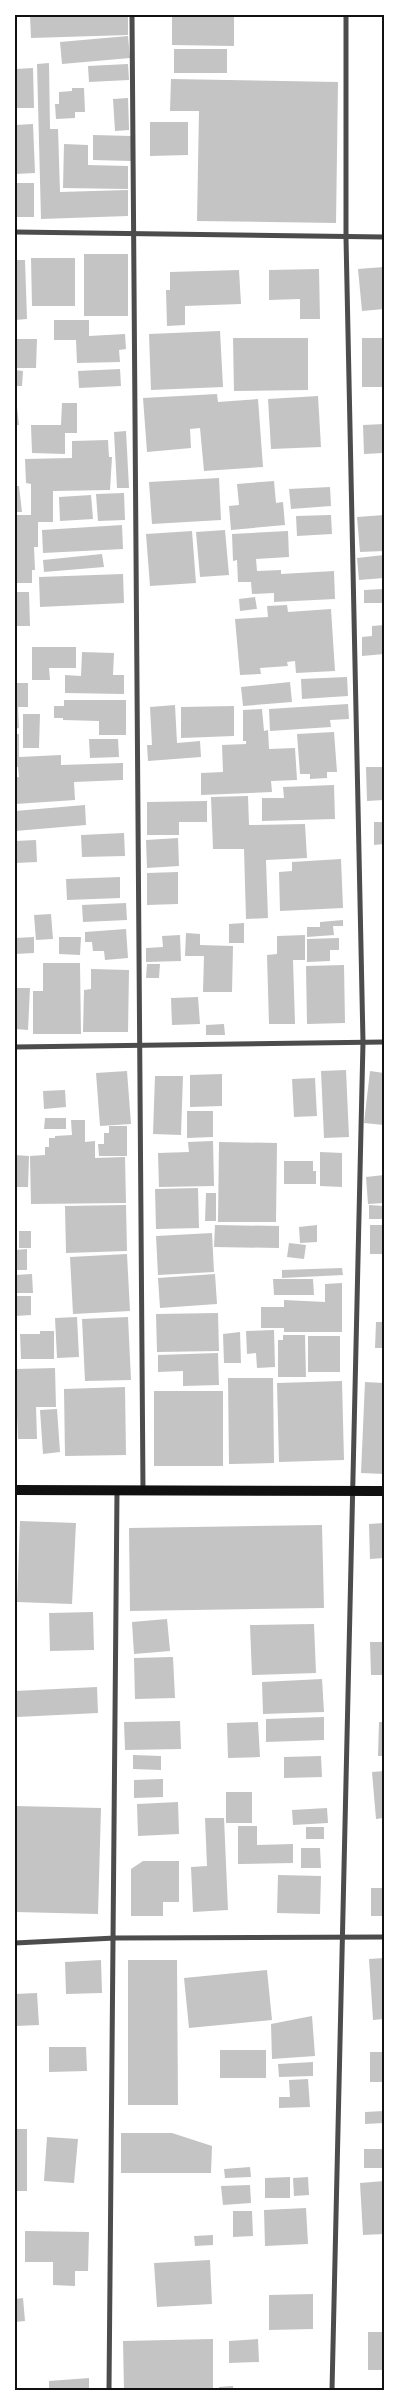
<svg xmlns="http://www.w3.org/2000/svg" width="399" height="2405" font-family="'Open Sans',sans-serif">
<style>
.building{fill:#c4c4c4}
.lines{fill:none;stroke-linecap:round;stroke-linejoin:round}
.minor{stroke:#4c4c4c;stroke-width:5}
.secondary{stroke:#111;stroke-width:10}
.neatline{fill:none;stroke:#111;stroke-width:2}
</style>
<rect width="100%" height="100%" fill="#fff"/>
<g class="building">
<polygon points="30,15 128,15 128,35 31,38"/>
<polygon points="172,15 234,15 234,46 172,45"/>
<polygon points="128,36 130,58 62,64 60,42"/>
<rect x="174" y="49" width="53" height="24"/>
<polygon points="49,63 50,129 58,129 60,192 128,190 128,216 41,219 37,64"/>
<polygon points="128,64 129,80 89,82 88,66"/>
<polygon points="33,68 34,108 15,108 15,69"/>
<polygon points="171,79 338,82 336,223 197,221 199,111 170,111"/>
<polygon points="72,88 84,88 85,112 75,112 75,118 56,119 55,104 59,104 59,92 72,91"/>
<polygon points="128,98 129,130 115,131 113,99"/>
<polygon points="150,122 188,122 188,155 150,156"/>
<polygon points="33,124 35,173 15,174 15,125"/>
<polygon points="93,135 132,136 131,161 93,160"/>
<polygon points="64,144 88,145 88,165 128,166 128,189 63,188"/>
<rect x="15" y="183" width="19" height="34"/>
<rect x="84" y="254" width="44" height="62"/>
<polygon points="31,258 75,258 75,306 32,306"/>
<polygon points="15,260 25,260 27,319 15,320"/>
<polygon points="384,267 384,309 362,311 358,269"/>
<polygon points="319,269 320,319 300,319 300,299 269,300 269,270"/>
<polygon points="239,270 241,304 185,306 185,325 167,326 166,290 170,290 170,272"/>
<polygon points="54,320 89,320 89,336 125,334 126,349 119,350 120,362 77,363 76,340 54,340"/>
<polygon points="220,331 223,387 151,390 149,334"/>
<polygon points="233,338 308,338 308,390 234,391"/>
<rect x="362" y="338" width="22" height="49"/>
<polygon points="15,339 37,339 36,368 15,368"/>
<polygon points="120,369 121,386 79,388 78,371"/>
<polygon points="15,370 23,371 22,386 15,386"/>
<polygon points="15,389 19,425 15,425"/>
<polygon points="217,394 218,402 258,399 263,467 204,471 200,428 190,429 191,448 147,452 143,398"/>
<polygon points="318,396 321,447 271,449 268,399"/>
<polygon points="62,403 77,403 77,433 65,433 65,454 32,453 31,425 61,425"/>
<polygon points="384,424 384,453 364,454 363,425"/>
<polygon points="126,431 129,488 117,488 114,432"/>
<polygon points="108,440 109,457 112,457 110,490 53,491 53,522 38,522 38,547 34,547 35,570 32,570 32,583 15,583 15,515 31,515 31,484 26,483 25,459 72,458 72,441"/>
<polygon points="219,478 221,520 152,524 149,482"/>
<polygon points="274,481 276,503 283,502 285,525 231,530 229,506 239,505 237,484"/>
<polygon points="15,486 19,486 22,512 15,512"/>
<polygon points="330,487 331,506 291,509 289,489"/>
<polygon points="124,493 125,520 98,521 96,494"/>
<polygon points="91,495 93,519 60,521 59,497"/>
<polygon points="331,515 332,534 297,536 296,516"/>
<polygon points="384,515 384,551 360,552 357,517"/>
<polygon points="122,525 123,549 43,553 42,530"/>
<polygon points="225,530 229,575 200,577 196,532"/>
<polygon points="192,531 196,583 150,586 146,534"/>
<polygon points="288,531 289,557 256,559 257,571 281,570 281,574 334,571 335,599 274,602 274,593 252,594 251,582 238,582 237,560 233,561 232,534"/>
<polygon points="102,554 104,567 44,572 43,560"/>
<polygon points="384,555 384,578 359,580 357,558"/>
<polygon points="123,574 124,603 40,607 39,577"/>
<polygon points="383,589 383,603 364,603 364,590"/>
<polygon points="15,592 29,592 30,626 15,626"/>
<polygon points="255,597 257,609 240,611 239,599"/>
<polygon points="287,605 288,612 331,609 335,671 296,673 295,661 287,662 288,666 260,668 261,674 240,675 235,619 268,617 267,606"/>
<polygon points="384,625 384,654 362,656 362,637 372,636 372,626"/>
<polygon points="32,647 76,647 76,668 49,668 50,680 32,680"/>
<polygon points="82,652 114,653 113,675 124,675 124,694 65,693 65,675 81,676"/>
<polygon points="347,677 348,696 302,699 301,679"/>
<polygon points="290,682 292,702 243,706 241,687"/>
<rect x="15" y="683" width="13" height="24"/>
<polygon points="64,700 126,700 126,735 99,735 99,721 63,720 63,718 54,718 54,706 64,706"/>
<polygon points="348,704 349,719 330,720 331,727 270,731 269,709"/>
<polygon points="175,705 177,743 200,741 201,757 148,761 147,745 152,745 150,707"/>
<polygon points="234,706 234,736 181,738 181,707"/>
<polygon points="15,707 18,707 19,728 15,729"/>
<polygon points="262,709 264,731 268,730 269,749 295,748 297,780 271,781 272,792 201,795 201,773 223,772 222,745 246,744 246,741 243,741 243,710"/>
<polygon points="23,714 40,714 39,748 23,748"/>
<polygon points="334,732 337,772 327,772 327,778 310,779 310,774 300,774 297,734"/>
<polygon points="15,734 19,734 19,757 61,755 61,765 123,763 123,780 74,782 75,800 15,804 15,777 19,777 18,767 15,767"/>
<polygon points="89,739 118,739 119,757 90,758"/>
<polygon points="366,767 384,767 384,800 367,801"/>
<polygon points="334,785 335,819 262,821 262,798 284,798 283,787"/>
<polygon points="248,796 249,825 305,824 307,858 266,860 268,918 246,919 244,849 213,849 211,797"/>
<polygon points="207,801 207,822 179,822 179,835 147,835 147,802"/>
<polygon points="85,805 86,825 15,831 15,811"/>
<polygon points="374,822 384,822 384,844 374,845"/>
<polygon points="124,833 125,856 82,857 81,835"/>
<polygon points="178,838 179,866 147,868 146,840"/>
<polygon points="36,840 37,862 15,863 15,841"/>
<polygon points="341,859 343,908 280,911 279,872 292,871 292,862"/>
<polygon points="178,872 178,904 147,905 147,873"/>
<polygon points="120,877 120,898 67,900 66,879"/>
<polygon points="126,903 127,920 83,922 82,905"/>
<polygon points="51,914 53,939 36,940 34,915"/>
<polygon points="343,920 343,926 333,926 334,935 307,937 307,927 320,927 320,922"/>
<polygon points="244,923 244,943 229,943 229,924"/>
<polygon points="126,929 128,958 105,960 104,951 93,951 92,942 85,942 85,932"/>
<polygon points="186,933 200,934 200,945 233,946 232,992 203,992 204,956 185,956"/>
<polygon points="180,935 181,961 146,962 146,948 163,947 162,936"/>
<polygon points="305,935 305,960 293,960 295,1024 269,1024 267,955 277,954 277,936"/>
<polygon points="34,937 34,953 15,954 15,938"/>
<polygon points="59,937 81,937 80,955 59,954"/>
<polygon points="339,938 339,950 330,950 330,961 307,962 307,939"/>
<polygon points="43,963 80,963 81,1034 33,1034 33,991 43,991"/>
<polygon points="147,964 160,964 159,978 146,978"/>
<polygon points="344,965 345,1023 307,1024 306,966"/>
<polygon points="91,969 129,970 128,1032 83,1032 84,990 91,989"/>
<polygon points="15,988 30,988 28,1030 15,1029"/>
<polygon points="198,997 200,1024 172,1025 171,998"/>
<polygon points="224,1024 225,1035 206,1035 206,1025"/>
<polygon points="346,1070 349,1137 324,1138 321,1071"/>
<polygon points="127,1071 131,1124 100,1126 96,1073"/>
<polygon points="370,1071 384,1073 384,1125 364,1123"/>
<polygon points="222,1074 222,1106 190,1107 190,1075"/>
<polygon points="155,1076 183,1076 181,1135 153,1134"/>
<polygon points="315,1078 317,1116 294,1117 292,1079"/>
<polygon points="65,1090 66,1107 44,1109 43,1091"/>
<polygon points="187,1111 213,1111 213,1137 187,1138"/>
<polygon points="45,1118 66,1118 66,1129 44,1129"/>
<polygon points="71,1120 85,1120 85,1142 95,1141 95,1158 125,1157 126,1203 31,1204 30,1156 45,1155 45,1147 49,1147 49,1138 55,1138 55,1136 72,1135"/>
<polygon points="109,1126 127,1126 127,1156 99,1156 98,1144 104,1144 104,1133 109,1133"/>
<polygon points="213,1141 214,1186 159,1187 158,1153 189,1152 188,1142"/>
<polygon points="219,1142 277,1143 276,1222 218,1222"/>
<polygon points="320,1152 342,1153 342,1187 320,1186"/>
<polygon points="15,1155 29,1156 28,1187 15,1187"/>
<polygon points="284,1161 313,1161 313,1171 316,1171 316,1184 284,1184"/>
<polygon points="384,1175 384,1203 368,1204 366,1177"/>
<polygon points="198,1188 199,1228 156,1229 155,1189"/>
<polygon points="206,1193 216,1193 216,1221 205,1221"/>
<polygon points="126,1205 127,1251 66,1253 65,1206"/>
<polygon points="369,1205 384,1206 384,1219 369,1219"/>
<polygon points="215,1225 279,1226 279,1248 214,1247"/>
<polygon points="317,1225 317,1242 300,1243 299,1227"/>
<rect x="370" y="1225" width="14" height="29"/>
<rect x="19" y="1231" width="12" height="17"/>
<polygon points="212,1233 214,1272 158,1275 156,1236"/>
<polygon points="289,1243 306,1245 304,1259 287,1257"/>
<polygon points="27,1249 27,1270 15,1270 15,1250"/>
<polygon points="127,1254 130,1311 73,1314 70,1257"/>
<polygon points="342,1268 343,1275 282,1278 282,1270"/>
<polygon points="32,1274 33,1293 15,1293 15,1275"/>
<polygon points="215,1274 217,1304 160,1308 158,1278"/>
<polygon points="273,1279 313,1279 314,1295 274,1295"/>
<polygon points="342,1283 342,1332 284,1332 284,1328 261,1328 261,1307 284,1307 284,1300 325,1302 325,1284"/>
<polygon points="15,1296 31,1296 31,1315 15,1316"/>
<polygon points="218,1313 219,1351 157,1352 156,1314"/>
<polygon points="77,1317 79,1357 57,1358 55,1318"/>
<polygon points="128,1317 131,1380 85,1381 82,1319"/>
<polygon points="376,1322 384,1322 384,1348 375,1348"/>
<polygon points="274,1330 275,1367 257,1368 256,1353 247,1354 246,1331"/>
<polygon points="40,1331 54,1331 54,1359 21,1359 20,1334 40,1334"/>
<polygon points="240,1332 241,1363 224,1363 223,1334"/>
<polygon points="283,1335 305,1335 306,1377 278,1377 278,1340 283,1340"/>
<rect x="308" y="1336" width="32" height="36"/>
<polygon points="218,1353 219,1385 183,1386 183,1371 158,1372 158,1355"/>
<polygon points="55,1368 56,1407 36,1407 37,1439 18,1439 15,1369"/>
<polygon points="228,1378 273,1378 274,1463 229,1464"/>
<polygon points="342,1381 344,1460 279,1462 277,1383"/>
<polygon points="365,1382 384,1383 384,1474 361,1473"/>
<polygon points="125,1387 126,1455 65,1456 64,1389"/>
<rect x="154" y="1391" width="69" height="75"/>
<polygon points="57,1409 60,1452 43,1454 40,1410"/>
<polygon points="20,1521 76,1523 72,1604 17,1602"/>
<polygon points="384,1523 384,1558 370,1559 369,1524"/>
<polygon points="322,1525 324,1608 130,1611 129,1528"/>
<polygon points="93,1612 94,1650 50,1651 49,1613"/>
<polygon points="167,1619 170,1651 134,1654 132,1622"/>
<polygon points="314,1624 316,1673 252,1675 250,1625"/>
<polygon points="370,1642 384,1642 384,1675 371,1675"/>
<polygon points="173,1657 175,1698 135,1699 134,1658"/>
<polygon points="322,1679 324,1712 263,1714 262,1682"/>
<polygon points="97,1687 98,1713 17,1717 15,1691"/>
<polygon points="324,1717 324,1740 266,1742 266,1719"/>
<polygon points="180,1721 181,1749 125,1750 124,1722"/>
<polygon points="258,1722 260,1757 228,1758 227,1723"/>
<polygon points="379,1722 384,1722 384,1756 378,1756"/>
<polygon points="133,1755 161,1756 161,1770 133,1769"/>
<polygon points="321,1756 322,1777 284,1778 284,1757"/>
<polygon points="384,1771 384,1818 376,1819 372,1772"/>
<polygon points="163,1779 163,1797 134,1798 134,1780"/>
<rect x="226" y="1792" width="26" height="31"/>
<polygon points="178,1802 179,1834 138,1836 137,1804"/>
<polygon points="15,1806 101,1808 98,1914 15,1912"/>
<polygon points="327,1808 328,1823 293,1825 292,1810"/>
<polygon points="205,1818 224,1818 228,1910 193,1912 191,1867 207,1866"/>
<polygon points="238,1826 257,1826 257,1845 293,1844 293,1863 238,1864"/>
<rect x="306" y="1827" width="18" height="12"/>
<polygon points="301,1848 320,1848 321,1868 301,1868"/>
<polygon points="143,1861 179,1861 179,1902 163,1902 163,1916 131,1916 131,1869"/>
<polygon points="278,1875 321,1876 320,1914 277,1913"/>
<rect x="371" y="1888" width="13" height="28"/>
<polygon points="384,1958 384,2019 373,2020 369,1959"/>
<polygon points="101,1960 102,1993 66,1994 65,1962"/>
<polygon points="128,1960 177,1960 178,2105 128,2105"/>
<polygon points="267,1970 272,2020 189,2028 184,1978"/>
<polygon points="37,1993 39,2025 15,2026 15,1994"/>
<polygon points="312,2016 315,2056 272,2059 271,2024"/>
<polygon points="49,2047 86,2047 87,2071 49,2072"/>
<rect x="220" y="2050" width="46" height="28"/>
<rect x="370" y="2052" width="14" height="30"/>
<polygon points="313,2062 313,2076 279,2077 278,2064"/>
<polygon points="308,2079 310,2107 279,2108 279,2097 290,2097 289,2080"/>
<polygon points="384,2111 384,2123 365,2124 365,2112"/>
<rect x="15" y="2129" width="12" height="62"/>
<polygon points="121,2133 172,2133 212,2146 211,2173 121,2173"/>
<polygon points="47,2137 78,2139 74,2183 44,2181"/>
<rect x="364" y="2149" width="20" height="19"/>
<polygon points="250,2167 251,2177 225,2178 224,2169"/>
<polygon points="290,2177 290,2198 265,2198 265,2178"/>
<polygon points="308,2177 309,2195 294,2196 293,2178"/>
<polygon points="384,2181 384,2234 363,2235 360,2183"/>
<polygon points="250,2185 251,2203 223,2205 221,2186"/>
<polygon points="306,2208 308,2244 265,2246 264,2210"/>
<polygon points="233,2211 252,2211 253,2236 233,2237"/>
<polygon points="25,2231 89,2232 88,2271 75,2271 75,2286 53,2285 53,2262 25,2262"/>
<polygon points="213,2235 213,2245 195,2246 194,2236"/>
<polygon points="210,2260 212,2304 157,2307 154,2263"/>
<polygon points="313,2294 313,2329 269,2330 269,2295"/>
<polygon points="23,2298 25,2321 15,2322 15,2299"/>
<rect x="368" y="2332" width="16" height="38"/>
<polygon points="213,2339 213,2390 124,2390 123,2341"/>
<polygon points="258,2339 259,2362 229,2363 229,2341"/>
<polygon points="89,2378 89,2390 49,2390 49,2381"/>
<polygon points="233,2386 233,2390 219,2390 219,2387"/>
</g>
<g class="lines">
<g class="minor">
<polyline points="132,15 143,1490"/>
<polyline points="15,232 384,237"/>
<polyline points="15,1047 384,1042"/>
<polyline points="15,1943 115,1938 384,1937"/>
<polyline points="109,2390 117,1491"/>
<polyline points="332,2390 363,1042 346,238 346,15"/>
</g>
<polyline class="secondary" points="15,1490 384,1491"/>
</g>
<rect width="399" height="2405" fill="none" stroke="#ffffff" stroke-width="32"/>
<rect x="16" y="16" width="367" height="2373" class="neatline"/>
</svg>
